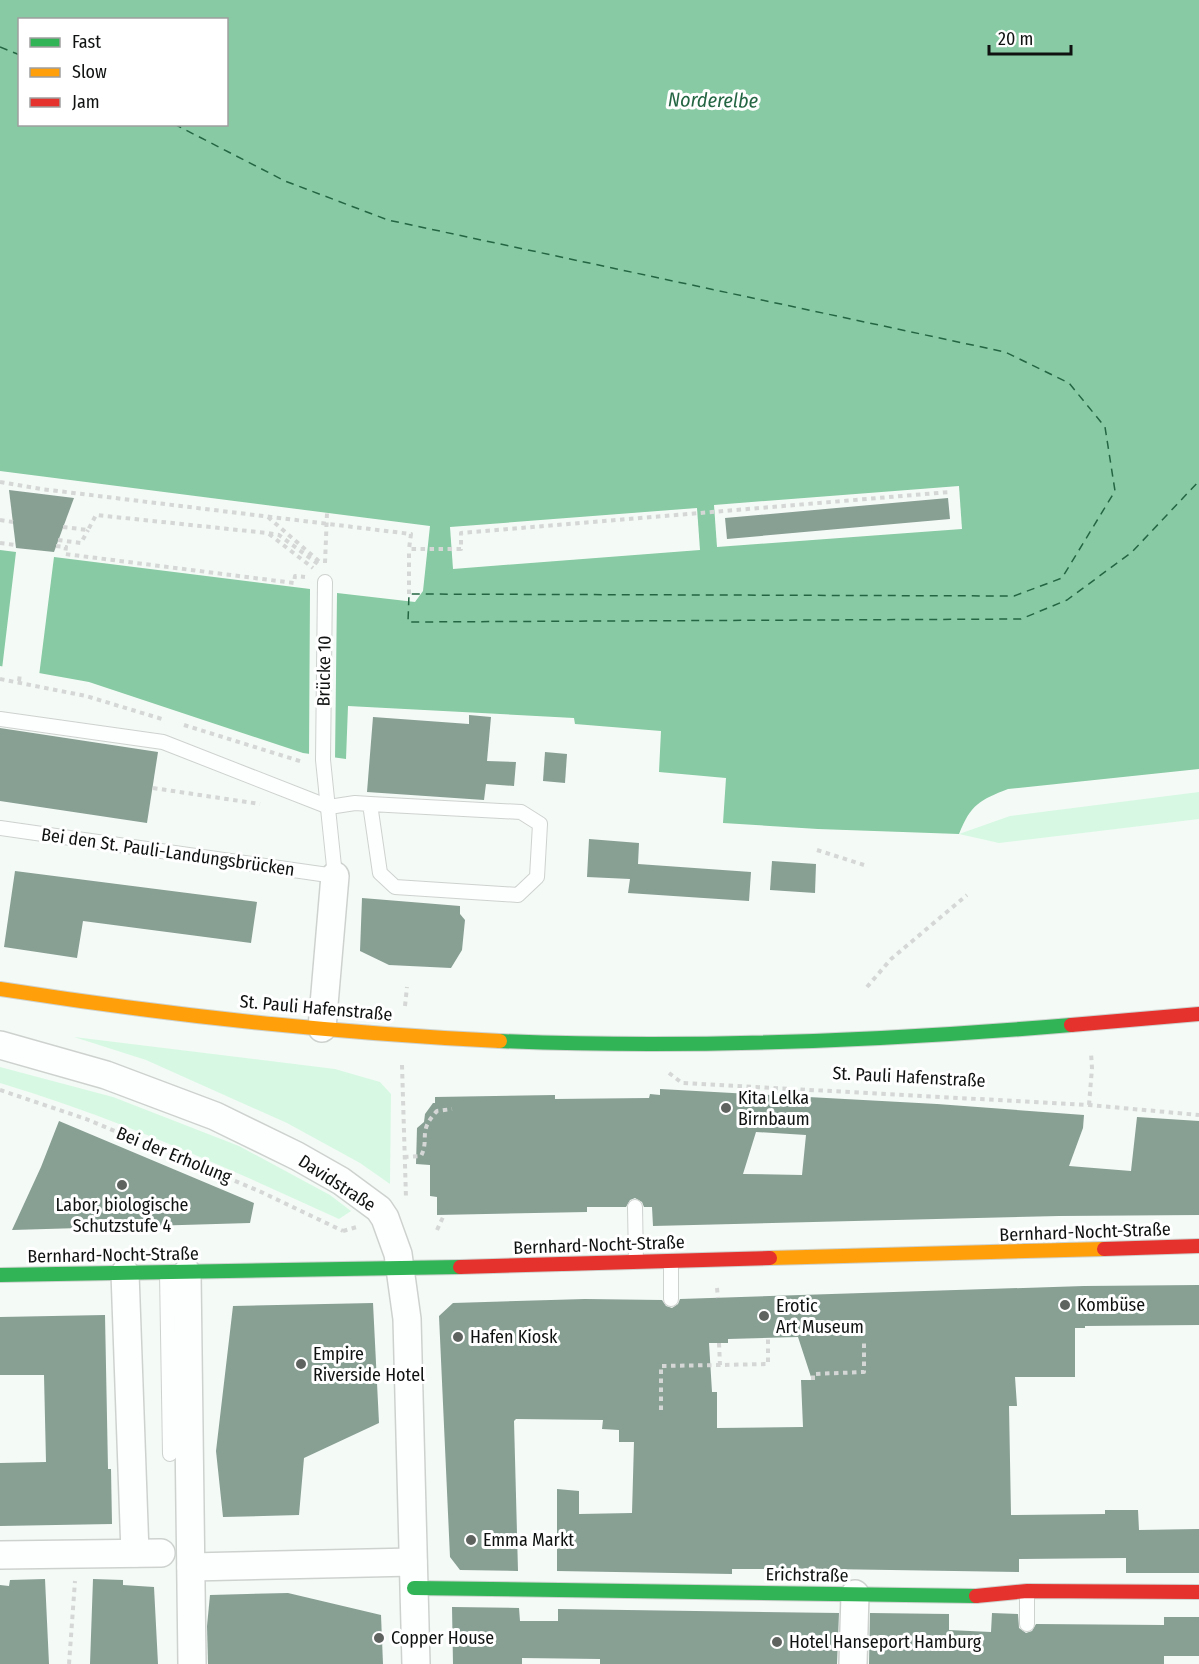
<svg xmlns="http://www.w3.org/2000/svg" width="1199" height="1664" font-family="'Fira Sans Condensed',sans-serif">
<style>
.green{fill:#d7f9e3}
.water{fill:#87caa3;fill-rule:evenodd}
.pier{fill:#f4faf6}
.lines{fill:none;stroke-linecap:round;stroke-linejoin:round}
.ferry{stroke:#246643;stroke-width:1.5;stroke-dasharray:8 6;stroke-linecap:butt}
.building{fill:#889f94;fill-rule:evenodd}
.lane-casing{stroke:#ced2cf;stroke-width:16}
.street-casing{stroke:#ced2cf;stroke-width:30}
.fast-casing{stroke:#ced2cf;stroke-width:16}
.slow-casing{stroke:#ced2cf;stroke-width:16}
.jam-casing{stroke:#ced2cf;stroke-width:16}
.path{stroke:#d5d7d6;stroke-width:4;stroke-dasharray:4.5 4.5;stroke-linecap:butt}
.lane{stroke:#fdfefe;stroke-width:14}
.street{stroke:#fdfefe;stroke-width:27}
.fast{stroke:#30b455;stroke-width:14}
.slow{stroke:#ff9f0a;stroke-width:14}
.jam{stroke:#e5322d;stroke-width:14}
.poi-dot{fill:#5f6360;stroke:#fff;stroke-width:2}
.labels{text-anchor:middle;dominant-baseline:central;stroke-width:6;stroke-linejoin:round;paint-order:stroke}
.street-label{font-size:18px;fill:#0f1210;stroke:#fff}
.poi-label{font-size:18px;fill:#0f1210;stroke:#fff;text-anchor:start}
.water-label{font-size:20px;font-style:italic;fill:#246643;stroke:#fff}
</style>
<rect width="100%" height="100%" fill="#f4faf6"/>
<g class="green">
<polygon points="1199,792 1199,819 999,843 959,834 1010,816"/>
<polygon points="74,1037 335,1069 380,1082 391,1094 390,1184 360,1163 287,1123 146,1060"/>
<path d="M0,1067L113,1097L239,1146L330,1195L351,1211L339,1219C228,1168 117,1118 0,1083Z"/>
</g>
<path class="water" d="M0,0H1199V769L1008,789C980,800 971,804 959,834L818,829L723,823L726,778L659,772L661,731L575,724L574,718L348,706L346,759L303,753L89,682L0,666ZM20,20H226V124H20Z"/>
<g class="pier">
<polygon points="0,471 430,526 423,591 415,602 337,593 335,760 309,757 310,589 54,557 39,676 2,669 16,552 0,550"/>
<polygon points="959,486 962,529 717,547 714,505"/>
<polygon points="697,508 700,550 453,569 450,527"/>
</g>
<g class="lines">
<g class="ferry">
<polyline points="0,47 20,55"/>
<polyline points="174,124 285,181 388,220 1005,352 1069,383 1105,427 1115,491 1062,578 1014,596 409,594 408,622 1021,619 1067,600 1132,552 1199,481"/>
</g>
</g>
<g class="building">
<polygon points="9,490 74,498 54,552 16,548"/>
<polygon points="948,498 950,519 727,539 725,518"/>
<polygon points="469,715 491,717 487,761 516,762 514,786 486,784 484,800 367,792 373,717 469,724"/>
<polygon points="0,728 158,752 147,823 0,801"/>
<polygon points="545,752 567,754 565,783 543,781"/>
<polygon points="589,839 639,843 638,864 751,872 749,901 628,893 630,879 587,877"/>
<polygon points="772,861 816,864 815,893 770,890"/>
<polygon points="15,871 257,902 251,943 83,921 77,958 4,947"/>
<polygon points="362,898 460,906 460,914 465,920 462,950 451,968 389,965 360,951"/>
<path d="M660,1089L937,1104L1084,1115L1083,1128L1069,1166L1131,1171L1137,1117L1199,1121V1215L1059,1216L653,1226L652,1207H644L642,1202L635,1198L630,1200L626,1207H587V1212L437,1215V1197L430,1196V1165L416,1164L417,1128L424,1122L425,1114L433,1103H435V1097L555,1095V1099L649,1098L650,1094L660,1095ZM756,1132L806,1135L802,1175L743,1174Z"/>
<polygon points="59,1121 254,1203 250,1223 12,1230 41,1167"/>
<path d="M1199,1285V1325L1085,1326V1328H1075V1377H1015L1017,1406H1009L1011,1515L1105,1514V1510H1138L1139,1530L1199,1529V1573H1126V1558L1019,1559V1572L764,1568V1569H732V1574L557,1571V1489L579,1491V1514L632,1513L634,1442H619V1430L602,1429L603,1420L516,1419L514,1421L518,1571L460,1570L450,1557L439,1316L453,1303L585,1299L662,1300L666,1306L672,1308L678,1304L680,1299L1084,1286ZM798,1337L812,1380H801L803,1427L717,1428V1392H712L709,1343H728V1339Z"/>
<polygon points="373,1303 379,1423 304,1458 299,1515 223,1517 216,1451 233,1306"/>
<polygon points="105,1315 108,1469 111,1469 112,1524 0,1526 0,1463 46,1462 44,1375 0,1375 0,1317"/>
<polygon points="45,1579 49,1664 0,1664 0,1585 9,1586 10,1580"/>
<polygon points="93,1579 123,1580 123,1585 154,1587 158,1664 90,1664"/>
<polygon points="288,1593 381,1615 383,1664 208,1664 207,1626 210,1595"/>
<polygon points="452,1607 519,1608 520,1621 558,1621 558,1609 839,1613 837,1664 600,1664 600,1659 522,1658 522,1664 453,1664"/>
<polygon points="870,1613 949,1614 949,1630 991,1632 992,1613 1018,1614 1019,1628 1026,1633 1032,1631 1036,1624 1164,1625 1164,1617 1199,1617 1199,1656 1164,1656 1164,1664 869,1664"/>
</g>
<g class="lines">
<defs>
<g id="lane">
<polyline points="0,719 163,742 329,807 355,803 370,804 521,812 540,824 537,877 518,895 395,887 380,873 370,804"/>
<polyline points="0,828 335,876 323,760 325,582"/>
<polyline points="635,1207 636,1262"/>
<polyline points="671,1261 671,1299"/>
<polyline points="167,1273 170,1454"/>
<polyline points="1027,1624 1027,1591"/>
</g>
<g id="street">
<polyline points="322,1028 335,876"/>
<polyline points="0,1045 106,1075 215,1116 297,1156 341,1181 379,1209 385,1218 398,1254 407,1319 416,1664"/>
<polyline points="125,1273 135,1553"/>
<polyline points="187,1273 192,1664"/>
<polyline points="0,1555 161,1553"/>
<polyline points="191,1567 413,1562"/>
<polyline points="853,1664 855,1594"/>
</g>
<g id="fast">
<path d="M500,1041C690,1049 881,1041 1071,1025"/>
<polyline points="0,1275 460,1267"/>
<polyline points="414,1588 976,1596"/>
</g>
<g id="slow">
<path d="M0,989C165,1015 333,1033 500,1041"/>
<polyline points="770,1258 1104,1249"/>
</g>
<g id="jam">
<polyline points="1071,1025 1199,1014"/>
<polyline points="1104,1249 1199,1246"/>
<polyline points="460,1267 770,1258"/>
<polyline points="976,1596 1027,1591 1199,1592"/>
</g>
</defs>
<use href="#lane" class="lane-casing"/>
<use href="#street" class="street-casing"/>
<use href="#fast" class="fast-casing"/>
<use href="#slow" class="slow-casing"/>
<use href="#jam" class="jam-casing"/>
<g class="path">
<polyline points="0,482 41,489 411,534 409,549 461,549 461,533 950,492"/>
<polyline points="268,517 321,563"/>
<polyline points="0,520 13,522"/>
<polyline points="63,527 88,530 96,515 267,533 279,535 318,564"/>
<polyline points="269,534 313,568"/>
<polyline points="58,540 81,543 88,530"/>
<polyline points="0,543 16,545"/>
<polyline points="56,546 66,547 65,554 294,583 295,576 305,577"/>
<polyline points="325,563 327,513"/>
<polyline points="409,594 409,549"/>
<polyline points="0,679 86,696 162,719"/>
<polyline points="19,681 20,674"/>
<polyline points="184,725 303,762"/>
<polyline points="153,788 260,804"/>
<polyline points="817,850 864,865"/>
<polyline points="867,987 891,959 967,895"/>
<polyline points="405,1006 407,987"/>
<polyline points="402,1065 406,1198"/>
<polyline points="669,1073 682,1083 1089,1105 1199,1115"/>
<polyline points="0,1090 86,1119 259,1191 343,1231"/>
<polyline points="1089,1105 1092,1068 1091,1053"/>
<path d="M404,1157L421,1156C430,1138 417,1132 437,1111L452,1109"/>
<polyline points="437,1230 444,1215"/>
<polyline points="343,1231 357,1227"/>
<polyline points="717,1288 718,1298"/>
<polyline points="719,1343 720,1365 768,1364 768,1338"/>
<polyline points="813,1380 813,1374 864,1372 864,1339"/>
<polyline points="661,1410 661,1366 720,1365"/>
<polyline points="69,1664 75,1581"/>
</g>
<use href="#lane" class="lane"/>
<use href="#street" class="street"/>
<use href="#fast" class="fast"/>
<use href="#slow" class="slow"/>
<use href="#jam" class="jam"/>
</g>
<g class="poi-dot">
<circle cx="726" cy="1108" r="6"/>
<circle cx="122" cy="1185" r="6"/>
<circle cx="1065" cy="1305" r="6"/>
<circle cx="764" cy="1316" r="6"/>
<circle cx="458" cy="1337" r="6"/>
<circle cx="301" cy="1364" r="6"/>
<circle cx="471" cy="1540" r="6"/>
<circle cx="379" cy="1638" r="6"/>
<circle cx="777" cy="1642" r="6"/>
</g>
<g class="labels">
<g class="street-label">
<text transform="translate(324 671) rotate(-89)">Brücke 10</text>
<text transform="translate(168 852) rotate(8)">Bei den St. Pauli-Landungsbrücken</text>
<text transform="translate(316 1008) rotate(5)">St. Pauli Hafenstraße</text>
<text transform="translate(909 1077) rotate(3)">St. Pauli Hafenstraße</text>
<text transform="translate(174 1155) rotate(22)">Bei der Erholung</text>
<text transform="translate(337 1183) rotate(33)">Davidstraße</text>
<text transform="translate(1085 1232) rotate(-2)">Bernhard-Nocht-Straße</text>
<text transform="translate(599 1245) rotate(-2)">Bernhard-Nocht-Straße</text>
<text transform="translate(113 1255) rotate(-1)">Bernhard-Nocht-Straße</text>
<text transform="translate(807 1575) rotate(1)">Erichstraße</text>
</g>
<g class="poi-label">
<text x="738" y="1098">Kita Lelka<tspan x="738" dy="21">Birnbaum</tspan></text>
<text x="122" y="1205" text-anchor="middle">Labor, biologische<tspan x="122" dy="21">Schutzstufe 4</tspan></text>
<text x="1077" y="1305">Kombüse</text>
<text x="776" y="1306">Erotic<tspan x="776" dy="21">Art Museum</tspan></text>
<text x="470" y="1337">Hafen Kiosk</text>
<text x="313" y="1354">Empire<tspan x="313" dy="21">Riverside Hotel</tspan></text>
<text x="483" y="1540">Emma Markt</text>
<text x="391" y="1638">Copper House</text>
<text x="789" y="1642">Hotel Hanseport Hamburg</text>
</g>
<g class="water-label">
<text transform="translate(713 100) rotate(1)">Norderelbe</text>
</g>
</g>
<rect x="18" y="18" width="210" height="108" fill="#ffffff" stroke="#9fa09f" stroke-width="1.5"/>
<rect x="30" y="38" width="30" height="9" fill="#30b455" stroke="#9fa09f" stroke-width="1.5"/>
<text x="72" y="48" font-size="18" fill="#0f1210">Fast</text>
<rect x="30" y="68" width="30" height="9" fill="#ff9f0a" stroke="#9fa09f" stroke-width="1.5"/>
<text x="72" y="78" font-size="18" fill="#0f1210">Slow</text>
<rect x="30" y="98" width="30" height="9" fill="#e5322d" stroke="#9fa09f" stroke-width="1.5"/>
<text x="72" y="108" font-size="18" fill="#0f1210">Jam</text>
<path d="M989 45v9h82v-9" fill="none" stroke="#0f1210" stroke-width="3"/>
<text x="998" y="45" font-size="18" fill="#0f1210" stroke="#ffffff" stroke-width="4.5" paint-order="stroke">20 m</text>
</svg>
